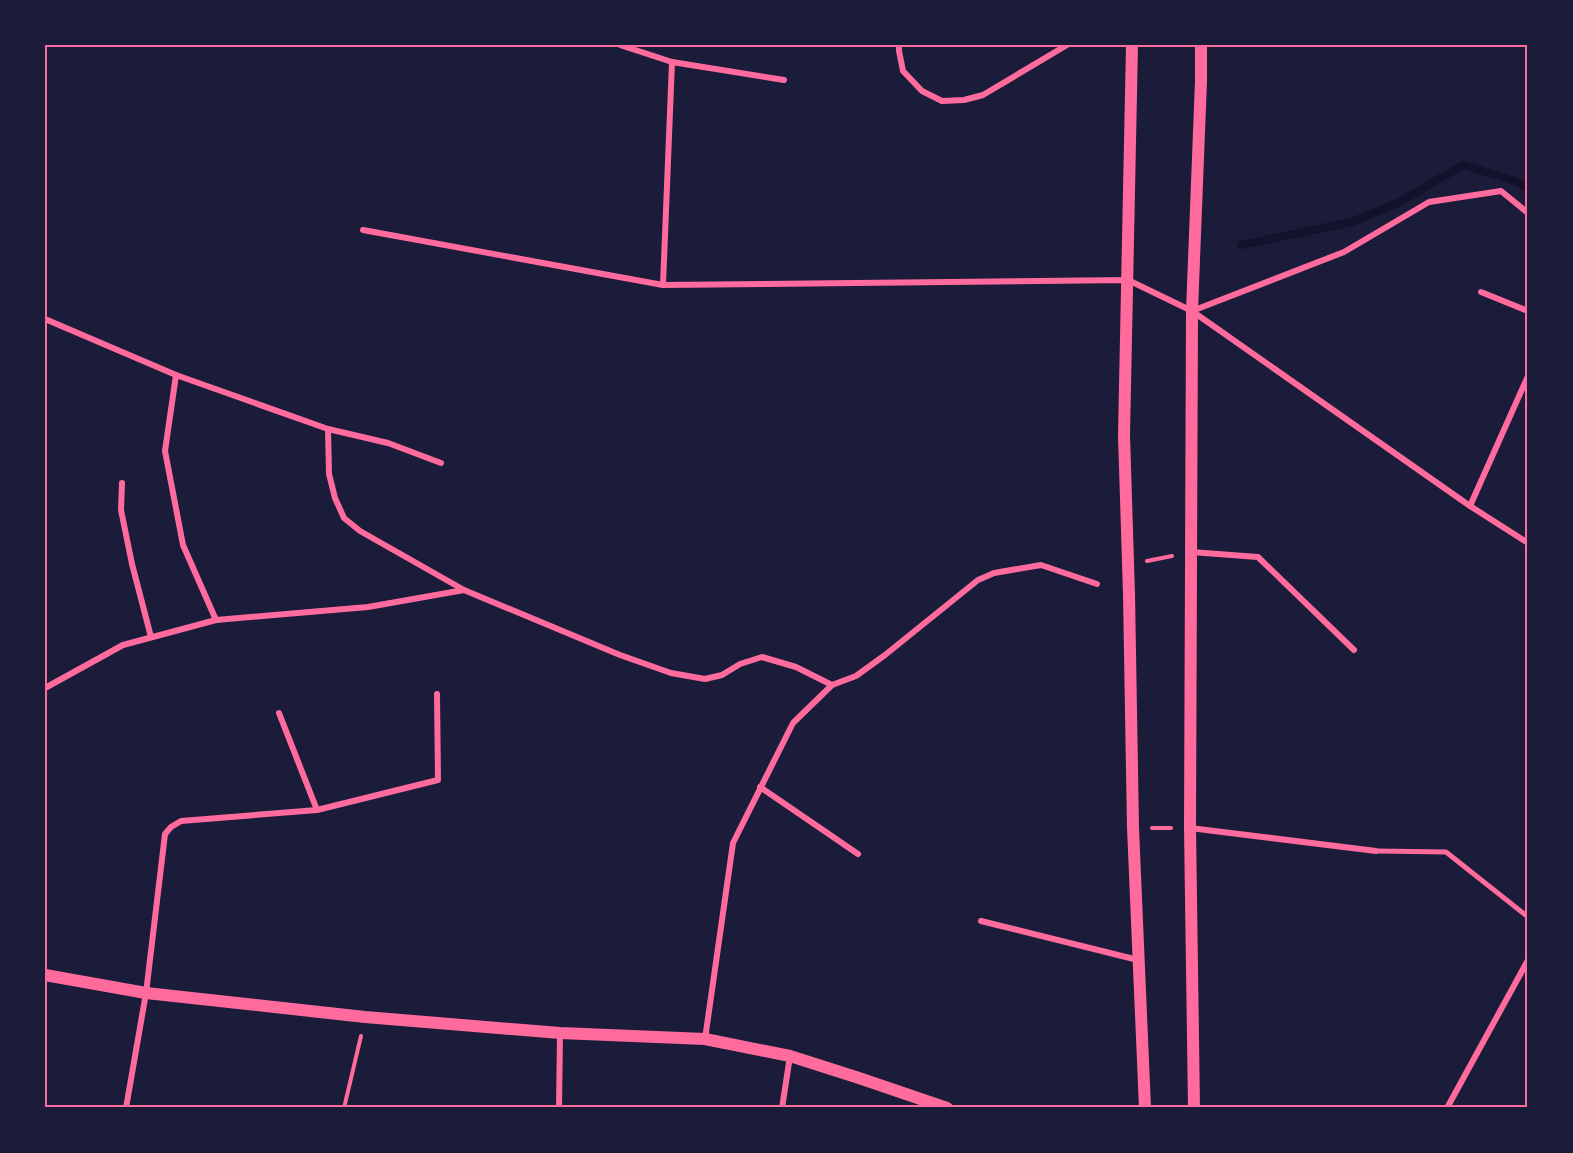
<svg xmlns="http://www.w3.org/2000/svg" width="1573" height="1153" font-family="Rubik,sans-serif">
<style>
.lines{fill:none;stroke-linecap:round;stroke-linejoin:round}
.stream{stroke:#12122b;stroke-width:8}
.path{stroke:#ff6b9d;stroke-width:4}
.pedestrian{stroke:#ff6b9d;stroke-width:5}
.minor{stroke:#ff6b9d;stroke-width:6}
.secondary{stroke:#ff6b9d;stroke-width:12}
.neatline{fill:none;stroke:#ff6b9d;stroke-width:2}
</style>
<rect width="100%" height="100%" fill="#1b1b3a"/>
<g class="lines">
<polyline class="stream" points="1241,245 1352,222 1400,202 1463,165 1515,181 1528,188"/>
<g class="path">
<polyline points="1147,561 1172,556"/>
<polyline points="1152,828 1171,828"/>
<polyline points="344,1108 361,1036"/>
</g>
<polyline class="pedestrian" points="1376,851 1446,852 1528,917"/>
<g class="minor">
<polyline points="620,45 672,62 784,80"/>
<polyline points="899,45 899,51 903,71 922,91 942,101 964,100 983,95 1067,45"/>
<polyline points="363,230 663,285 1128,280 1192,311 1470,506 1528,543"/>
<polyline points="663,285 672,62"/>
<polyline points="1481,292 1528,311"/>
<polyline points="1192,311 1344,252 1429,202 1501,191 1528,213"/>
<polyline points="45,319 176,375 328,429 388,443 441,463"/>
<polyline points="176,375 165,451 183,545 216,620"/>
<polyline points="328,429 329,474 335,498 344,518 360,531 464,590"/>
<polyline points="122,483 121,510 132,564 151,637"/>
<polyline points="1470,506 1528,376"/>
<polyline points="1191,552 1258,557 1354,650"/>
<polyline points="45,688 123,645 216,620 368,607 464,590 620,655 671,673 705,679 722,675 740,664 762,657 796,667 832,685"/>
<polyline points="279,713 317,810"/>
<polyline points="760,787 858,854"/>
<polyline points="1190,828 1376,851"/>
<polyline points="981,921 1138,960"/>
<polyline points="705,1039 733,843 793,723 832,685 856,676 885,655 978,580 994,573 1041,565 1097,584"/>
<polyline points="126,1108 146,993 165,834 171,827 181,821 317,810 438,780 437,694"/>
<polyline points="559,1108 560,1034"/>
<polyline points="782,1108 790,1056"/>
<polyline points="1447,1108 1528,960"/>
</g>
<g class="secondary">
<polyline points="1132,45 1124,435 1129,594 1133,828 1145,1108"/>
<polyline points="45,975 146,993 365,1017 560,1033 705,1039 790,1056 859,1078 947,1108"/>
<polyline points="1194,1108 1190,828 1192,311 1201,81 1201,45"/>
</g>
</g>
<rect width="1573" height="1153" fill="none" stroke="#1b1b3a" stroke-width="93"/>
<rect x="46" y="46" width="1480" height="1060" class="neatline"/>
</svg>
